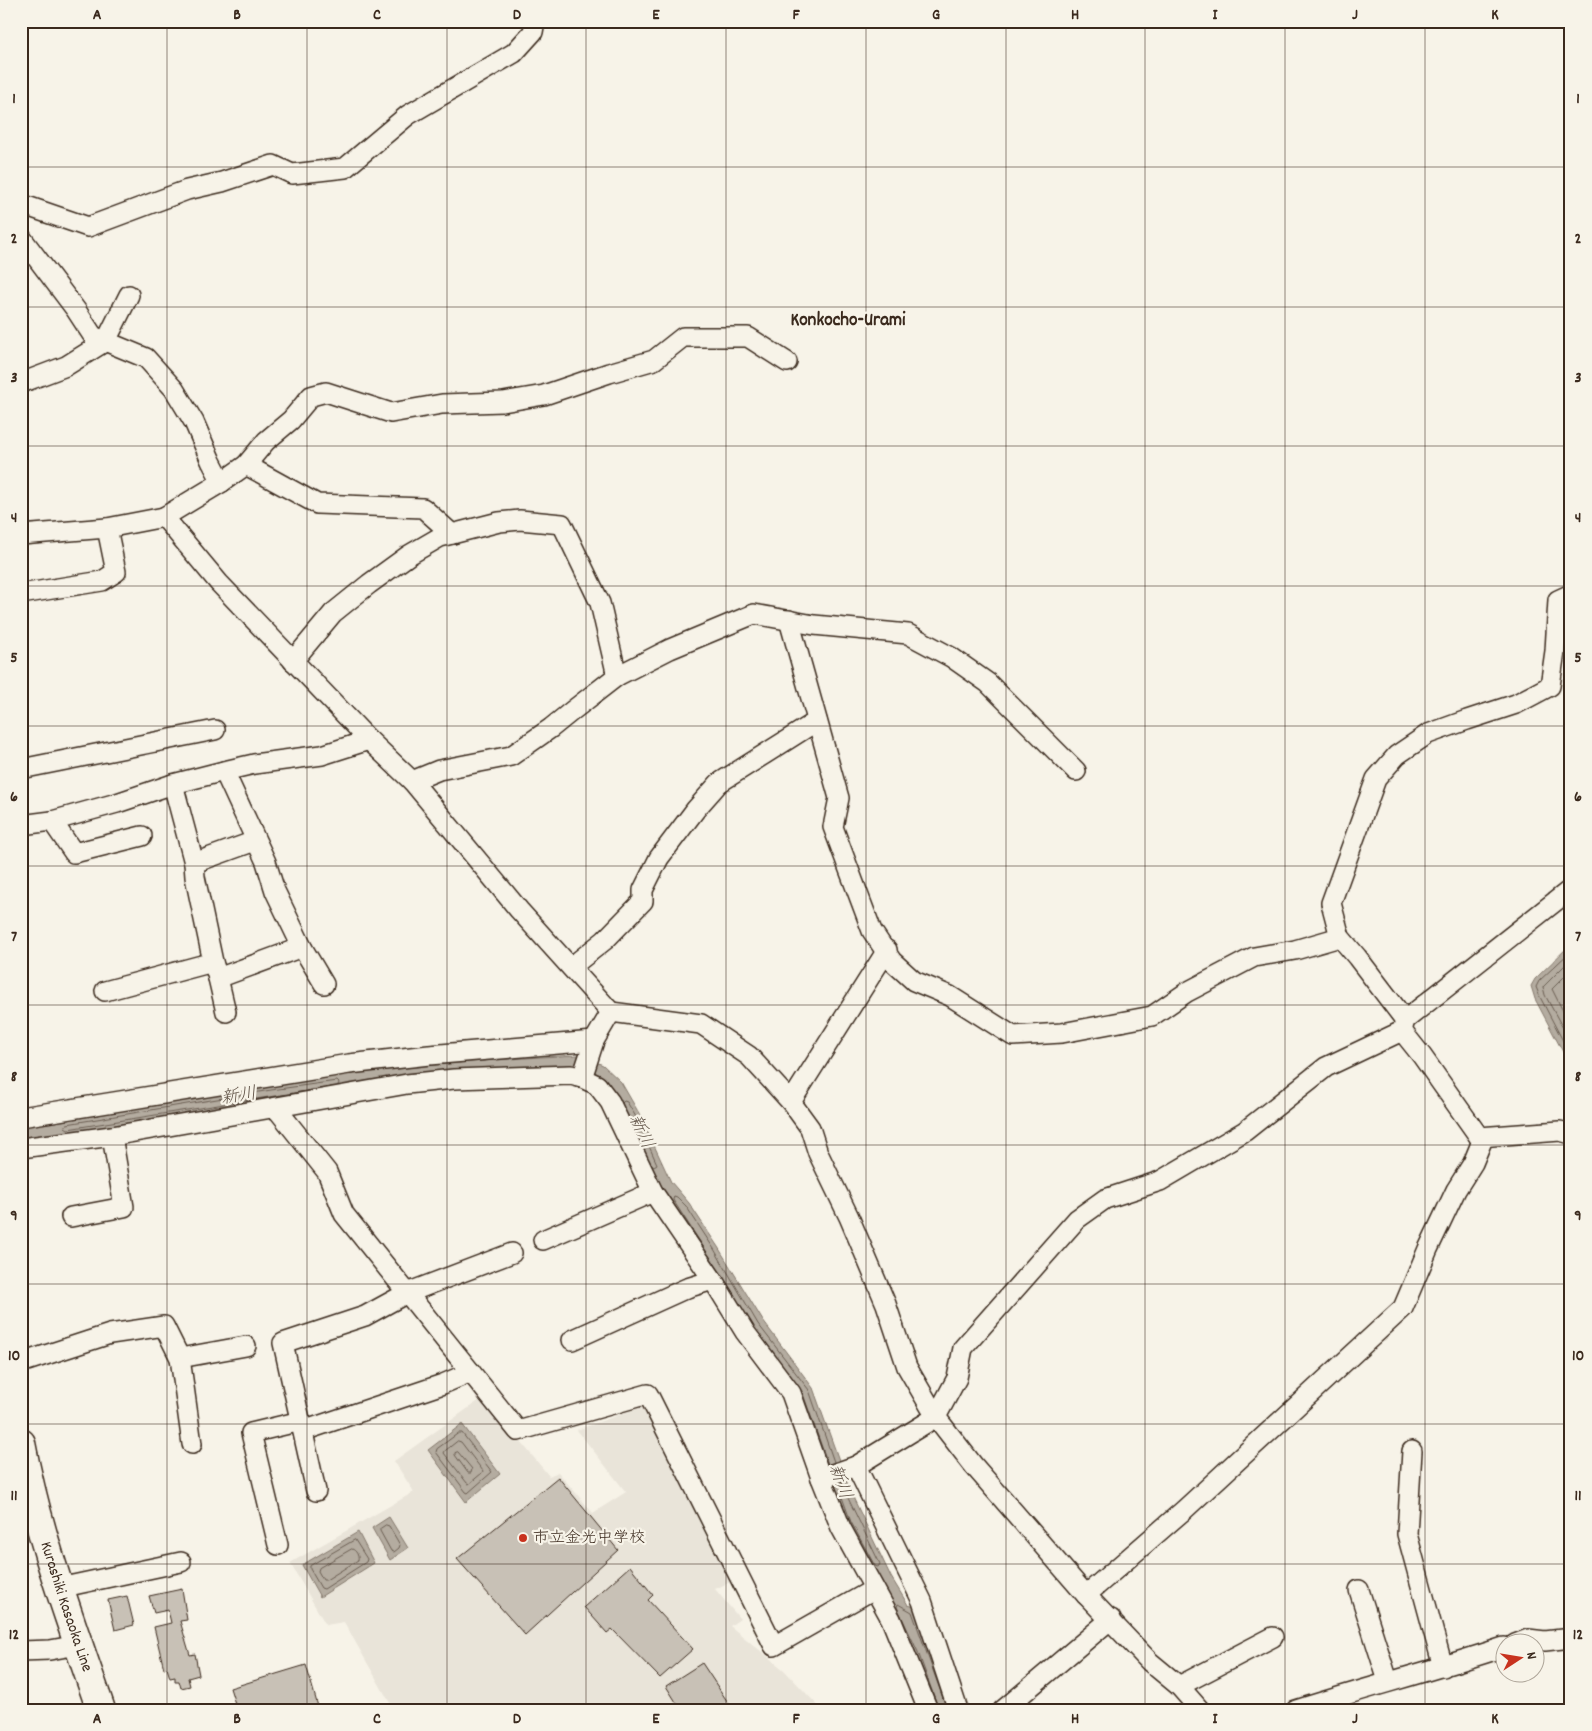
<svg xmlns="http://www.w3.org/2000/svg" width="1592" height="1731" font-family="Dekko,'Klee One',sans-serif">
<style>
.built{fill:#e9e4d9}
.water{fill:#b4aca0;stroke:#84786c}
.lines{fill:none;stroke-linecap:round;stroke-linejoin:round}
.shore{stroke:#6b5e52;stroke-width:1}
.building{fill:#c8c1b6;stroke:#3b2a1e}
.minor-casing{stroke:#3b2a1e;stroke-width:22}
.primary-casing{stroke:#3b2a1e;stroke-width:31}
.minor{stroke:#f7f3e8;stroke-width:19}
.primary{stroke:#f7f3e8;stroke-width:28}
.grid{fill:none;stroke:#3b2a1e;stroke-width:1;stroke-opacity:0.55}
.poi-dot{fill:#c8321e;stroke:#f7f3e8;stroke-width:2}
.labels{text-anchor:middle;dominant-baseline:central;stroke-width:4.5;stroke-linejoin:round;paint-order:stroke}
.poi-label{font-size:16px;fill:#3b2a1e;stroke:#f7f3e8;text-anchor:start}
.street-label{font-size:16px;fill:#3b2a1e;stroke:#f7f3e8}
.water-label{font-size:18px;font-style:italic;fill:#5f5145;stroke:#f7f3e8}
.quarter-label{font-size:19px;font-weight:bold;fill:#3b2a1e;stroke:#f7f3e8}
.neatline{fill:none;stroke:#3b2a1e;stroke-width:2}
.grid-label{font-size:16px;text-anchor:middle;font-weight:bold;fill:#3b2a1e}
</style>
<rect width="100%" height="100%" fill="#f7f3e8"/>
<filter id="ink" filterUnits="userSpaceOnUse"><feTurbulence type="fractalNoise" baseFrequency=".02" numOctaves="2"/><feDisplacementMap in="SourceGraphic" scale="10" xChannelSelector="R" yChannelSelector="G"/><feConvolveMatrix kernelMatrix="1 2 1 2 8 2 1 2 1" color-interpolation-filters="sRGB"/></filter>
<g filter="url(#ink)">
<polygon class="built" points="484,1397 549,1476 558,1472 593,1513 626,1492 577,1430 646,1405 735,1580 715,1589 740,1619 730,1626 784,1670 822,1710 394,1710 344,1622 326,1625 290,1563 414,1492 394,1461"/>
<g class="water">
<polygon points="1571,944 1571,1067 1535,999 1531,986 1535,979"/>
<path d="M579,1055L603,1065L621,1082L640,1115L671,1182L689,1203L718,1247L763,1321L813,1388L850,1491L891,1577L908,1605L915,1607L952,1710H935L846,1524L829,1479L744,1324L646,1165L575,1071L21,1142V1127C105,1116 187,1097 271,1085C373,1069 476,1060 579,1055Z"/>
<polygon points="462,1424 500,1474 466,1502 428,1450"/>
<polygon points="389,1517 408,1548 390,1560 372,1528"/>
<polygon points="358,1532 374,1563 320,1597 302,1565"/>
</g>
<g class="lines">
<g class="shore">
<polyline points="1571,951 1539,981 1536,987 1540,997 1571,1056"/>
<polyline points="1571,959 1543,987 1545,995 1571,1043"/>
<polyline points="1571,970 1552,989 1571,1027"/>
<polyline points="331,1087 68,1129 65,1127 67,1124 271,1090 337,1081 339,1083 338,1085"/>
<polyline points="622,1103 624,1101 627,1102 636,1117 657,1164 654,1166 651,1164"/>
<polyline points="719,1271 673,1200 674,1196 677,1197 686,1206 714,1249 758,1324 809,1390 834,1462"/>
<polyline points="802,1391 828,1464"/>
<polygon points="459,1433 462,1433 492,1472 468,1493 466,1492 436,1452 437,1449"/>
<polygon points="458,1441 461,1442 483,1471 482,1473 469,1484 467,1483 444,1453 445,1451"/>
<polygon points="458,1452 472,1469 471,1473 468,1473 455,1455 455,1453"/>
<polygon points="844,1494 847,1496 880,1564 878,1567 875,1566 851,1522 842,1497"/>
<polygon points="386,1525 389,1526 400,1545 399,1548 394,1552 391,1551 380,1531 380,1529"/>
<polygon points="355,1540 367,1559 366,1562 324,1589 321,1588 310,1569 310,1566"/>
<path d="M352,1549C356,1550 359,1556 358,1560L326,1580H323L318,1571L319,1568Z"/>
<polyline points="939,1710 918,1652 897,1607 898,1604 912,1612 944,1701"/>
</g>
</g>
<g class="building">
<polygon points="558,1477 618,1550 525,1635 457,1559"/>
<polygon points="630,1566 653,1595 648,1600 693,1649 660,1678 612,1629 607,1633 584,1607"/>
<polygon points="182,1589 187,1620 180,1621 190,1655 195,1654 199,1675 188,1678 190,1686 181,1688 179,1681 175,1681 175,1677 170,1678 167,1668 164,1669 154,1627 171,1623 168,1610 154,1613 149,1596"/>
<polygon points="127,1596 134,1625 115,1630 108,1600"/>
<polygon points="702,1663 733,1710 681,1710 666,1686"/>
<polygon points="306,1665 319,1710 237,1710 230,1688"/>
</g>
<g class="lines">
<defs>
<g id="minor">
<polyline points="21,204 88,227 187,190 222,182 273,165 292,174 345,168 408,115 514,53 533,32 535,21"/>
<polyline points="21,237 76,310 93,336 146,358 174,389 194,422 211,461 222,482"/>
<polyline points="21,383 66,366 106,341 129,295"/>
<polyline points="246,465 317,504 423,508 452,534 499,522 520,520 562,524 600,603 617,676"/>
<polyline points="164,517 222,482 246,465 266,441 291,420 311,396 326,392 391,413 442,404 503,402 544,395 609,373 654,360 683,337 748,337 787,362"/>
<polyline points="21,535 107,528 164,517 219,583 369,740 412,781 519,910 611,1012 594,1041 582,1078"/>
<polyline points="21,594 102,581 116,572 107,528"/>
<polyline points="789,620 839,798 833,827 872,931 892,961 914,981 950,996 1013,1036 1062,1033 1152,1016 1187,992 1254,957 1295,950 1340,937"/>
<polyline points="293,661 333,613 369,584 409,555 440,537 452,534"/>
<polyline points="21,769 215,730"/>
<polyline points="224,771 266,862 275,891 302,947 324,984"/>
<polyline points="412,781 439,770 511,756 551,728 572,711 617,676 670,649 754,614 814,625 908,634 951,657 988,683 1076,771"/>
<polyline points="173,784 194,863 195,877 213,962 218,978 226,1012"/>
<polyline points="52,821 74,853 142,836"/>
<polyline points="21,825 52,821 117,803 173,784 224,771 254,764 322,755 369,740"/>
<polyline points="194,863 255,841"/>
<polyline points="571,967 605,940 643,901 643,890 659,858 696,809 719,783 817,721"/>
<polyline points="218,978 302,947"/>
<polyline points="105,991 213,962"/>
<polyline points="611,1012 701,1024 749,1056 791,1102 810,1128 818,1153 849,1217 886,1304 907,1367 936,1417 974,1466 1086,1595 1150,1662 1179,1686 1200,1710"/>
<polyline points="1405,1020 1357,957 1340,937 1331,903 1376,779 1397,755 1428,734 1467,720 1516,704 1550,686 1555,651 1558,600 1571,594"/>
<polyline points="791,1102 887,950"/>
<polyline points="276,1108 327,1172 344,1214 518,1431 648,1394 774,1646 874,1589"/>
<polyline points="21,1117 349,1064 429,1055 594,1041"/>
<polyline points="1479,1137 1560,1131 1571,1134"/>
<polyline points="21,1148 112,1136 407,1084 454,1079 571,1075 582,1078 597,1085 610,1102 653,1192 713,1280 745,1332 791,1393 821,1478 841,1528 891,1619 928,1710"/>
<polyline points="71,1217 124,1207 112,1136"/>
<polyline points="543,1240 653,1192"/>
<polyline points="572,1340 687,1288 713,1280"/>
<polyline points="180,1358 246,1346"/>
<polyline points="21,1363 110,1334 164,1326 180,1358 192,1444"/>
<polyline points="303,1431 443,1384 471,1372"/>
<polyline points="1412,1451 1407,1534 1443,1667"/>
<polyline points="821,1478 856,1466"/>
<polyline points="316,1491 283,1343 365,1316 407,1293 512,1253"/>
<polyline points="278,1545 251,1433 301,1421"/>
<polyline points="59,1588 181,1562"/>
<polyline points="1359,1590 1388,1681"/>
<polyline points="1086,1595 1184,1510 1403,1308 1428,1249 1456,1190 1473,1163 1482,1141 1422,1056 1402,1031"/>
<polyline points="1515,1644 1528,1639 1545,1641 1571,1638"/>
<polyline points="21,1651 50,1650 78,1645"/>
<polyline points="1179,1686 1273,1637"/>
<polyline points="958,1710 922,1601 856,1466 936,1417 957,1378 963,1348 1077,1219 1105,1199 1160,1181 1245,1131 1326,1067 1402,1031 1405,1020 1571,889"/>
<polyline points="1003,1710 1111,1619"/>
<path d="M1296,1710C1365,1688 1435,1670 1504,1647"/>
</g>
<g id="primary">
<path id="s1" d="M21,1443C38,1535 71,1622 101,1710"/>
</g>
</defs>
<use href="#minor" class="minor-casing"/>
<use href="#primary" class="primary-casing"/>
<use href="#minor" class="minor"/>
<use href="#primary" class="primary"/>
</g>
</g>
<path class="grid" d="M167,21V1710M307,21V1710M447,21V1710M586,21V1710M726,21V1710M866,21V1710M1006,21V1710M1145,21V1710M1285,21V1710M1425,21V1710M21,167H1571M21,307H1571M21,446H1571M21,586H1571M21,726H1571M21,866H1571M21,1005H1571M21,1145H1571M21,1284H1571M21,1424H1571M21,1564H1571"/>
<circle class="poi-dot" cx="523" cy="1538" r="5"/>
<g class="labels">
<g class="poi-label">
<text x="533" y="1538">市立金光中学校</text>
</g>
<g class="street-label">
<text stroke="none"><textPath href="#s1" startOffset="170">Kurashiki Kasaoka Line</textPath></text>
</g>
<g class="water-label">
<text transform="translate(239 1097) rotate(-9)">新川</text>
<text transform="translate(640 1132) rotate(65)">新川</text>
<text transform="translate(839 1482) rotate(70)">新川</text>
</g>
<g class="quarter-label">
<text x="848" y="321">Konkocho-Urami</text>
</g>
</g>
<rect width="1592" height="1731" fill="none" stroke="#f7f3e8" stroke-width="55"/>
<g transform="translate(1520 1658) rotate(78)"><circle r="24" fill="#f7f3e8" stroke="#aca397"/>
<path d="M0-4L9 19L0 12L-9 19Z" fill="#c8321e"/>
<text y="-8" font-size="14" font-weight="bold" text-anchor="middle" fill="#3b2a1e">N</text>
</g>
<rect x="28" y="28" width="1536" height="1676" class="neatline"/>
<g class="grid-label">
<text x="97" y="19">A</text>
<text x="237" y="19">B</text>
<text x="377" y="19">C</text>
<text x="517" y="19">D</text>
<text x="656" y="19">E</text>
<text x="796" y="19">F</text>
<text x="936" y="19">G</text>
<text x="1075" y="19">H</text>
<text x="1215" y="19">I</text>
<text x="1355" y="19">J</text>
<text x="1495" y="19">K</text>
<text x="14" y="103">1</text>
<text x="1578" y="103">1</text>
<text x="14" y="243">2</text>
<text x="1578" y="243">2</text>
<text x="14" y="382">3</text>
<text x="1578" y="382">3</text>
<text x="14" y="522">4</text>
<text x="1578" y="522">4</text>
<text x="14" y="662">5</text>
<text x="1578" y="662">5</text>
<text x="14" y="801">6</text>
<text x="1578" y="801">6</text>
<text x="14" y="941">7</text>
<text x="1578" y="941">7</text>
<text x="14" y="1081">8</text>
<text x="1578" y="1081">8</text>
<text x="14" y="1220">9</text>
<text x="1578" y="1220">9</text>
<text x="14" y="1360">10</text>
<text x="1578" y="1360">10</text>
<text x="14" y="1500">11</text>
<text x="1578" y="1500">11</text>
<text x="14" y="1639">12</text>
<text x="1578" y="1639">12</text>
<text x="97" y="1723">A</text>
<text x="237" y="1723">B</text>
<text x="377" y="1723">C</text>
<text x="517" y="1723">D</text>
<text x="656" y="1723">E</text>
<text x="796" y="1723">F</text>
<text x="936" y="1723">G</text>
<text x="1075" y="1723">H</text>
<text x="1215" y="1723">I</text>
<text x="1355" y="1723">J</text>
<text x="1495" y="1723">K</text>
</g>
</svg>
